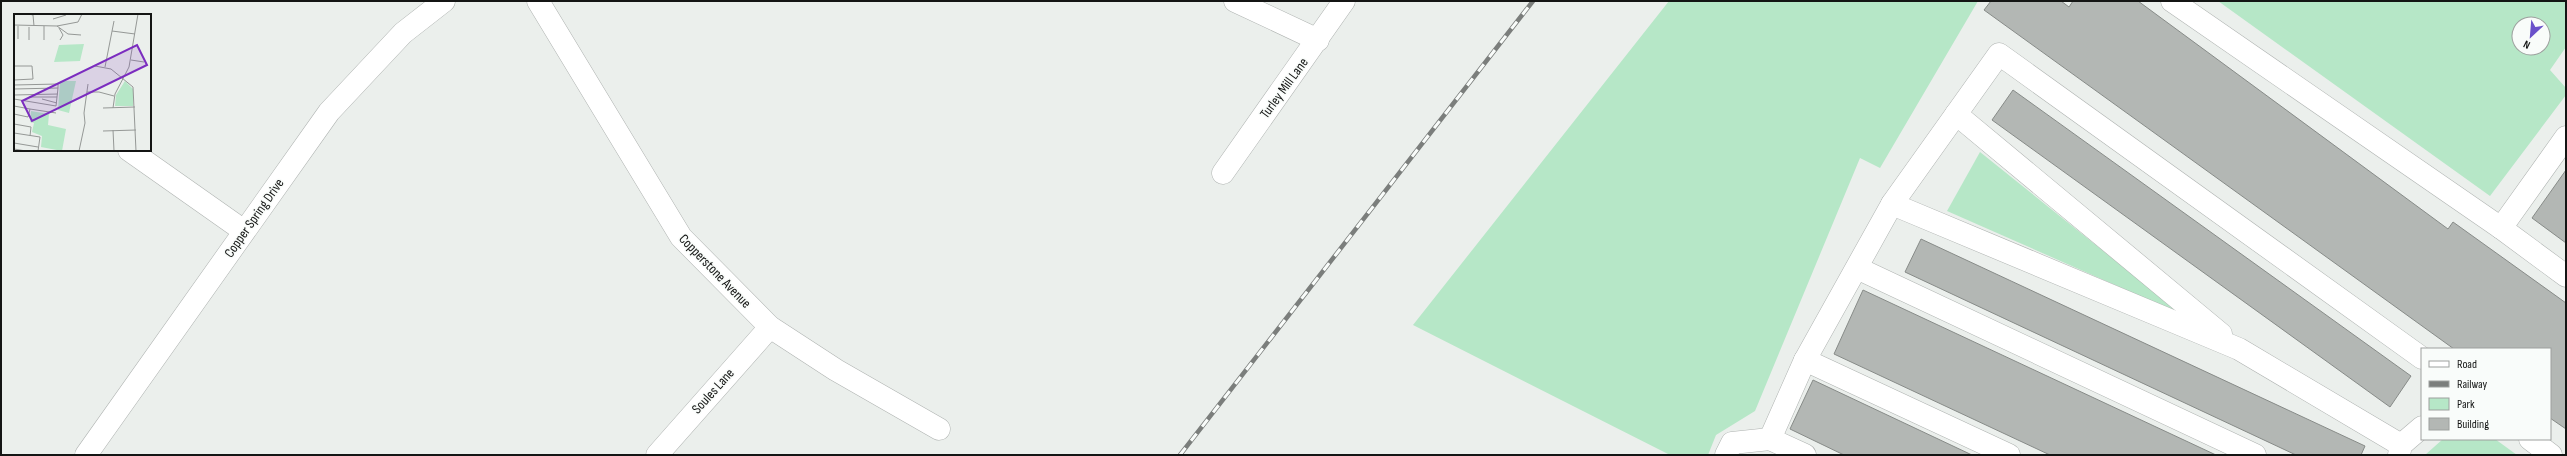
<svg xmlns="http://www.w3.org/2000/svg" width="2567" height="456" font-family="'Sofia Sans Condensed',sans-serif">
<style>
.green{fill:#b6e7c7;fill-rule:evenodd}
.building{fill:#b3b7b4;stroke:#878b88}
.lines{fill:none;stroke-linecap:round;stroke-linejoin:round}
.minor-casing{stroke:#afb3b1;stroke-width:23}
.minor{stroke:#fff;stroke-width:22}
.rail-casing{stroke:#7b7e7c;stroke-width:4.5}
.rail{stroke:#f9fcfa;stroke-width:3;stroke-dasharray:9;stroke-linecap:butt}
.labels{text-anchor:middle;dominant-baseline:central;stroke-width:3;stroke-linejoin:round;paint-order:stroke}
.street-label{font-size:14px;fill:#141514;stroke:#f9fcfa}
.inset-road{fill:none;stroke:#959896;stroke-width:1}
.view{fill:#7b2cbf;fill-opacity:0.15;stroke:#7b2cbf;stroke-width:2}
.inset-edge{fill:none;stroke:#141514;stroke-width:2}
</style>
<rect width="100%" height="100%" fill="#ebefec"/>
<g class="green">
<polygon points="1669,1 1978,1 1880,168 1860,158 1755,411 1716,435 1708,455 1670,455 1413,325"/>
<path d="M2218,1H2566V47L2550,70L2566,88V95L2490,196ZM2519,24H2543V48H2519Z"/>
<polygon points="1980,152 2183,315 1947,211"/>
<polygon points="2443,439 2495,439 2517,455 2425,455"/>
</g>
<g class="building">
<polygon points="1991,1 2061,1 2069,7 2073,1 2138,1 2448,229 2453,222 2566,303 2566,429 2550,418 2550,349 2454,349 1984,10"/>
<polygon points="2013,90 2411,376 2390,407 1992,120"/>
<polygon points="2566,170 2566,243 2532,218"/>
<polygon points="1921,239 2365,446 2361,455 2296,455 1905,272"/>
<polygon points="1863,290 2216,455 2050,455 1834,354"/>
<polygon points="1813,380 1972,455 1844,455 1790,429"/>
</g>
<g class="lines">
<defs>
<g id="minor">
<polyline points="538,1 681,237 770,327 836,370 939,429"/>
<polyline points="1235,1 1318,40"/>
<polyline points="2172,1 2501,228"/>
<polyline points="1956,114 2221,334"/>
<polyline points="2566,137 2501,228 2566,276"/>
<polyline points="129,150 244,231"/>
<polyline points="1223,173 1344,1"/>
<polyline points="1892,204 2239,349 2401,445"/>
<polyline points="1857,268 2255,455"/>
<polyline points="1805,360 2009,455"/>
<polyline points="2530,439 2551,455"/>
<polyline points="86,455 329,112 403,33 444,1"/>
<polyline points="657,455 770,327"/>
<polyline points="1726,455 1732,443 1770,439"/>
<polyline points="1805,455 1770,439 1805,360 1892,204 1999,54 2422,358"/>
<polyline points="2399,455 2401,445 2422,427"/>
</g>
</defs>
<use href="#minor" class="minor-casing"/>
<use href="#minor" class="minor"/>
<defs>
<polyline id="rail" points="1180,455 1533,1"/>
</defs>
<use href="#rail" class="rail-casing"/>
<use href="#rail" class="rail"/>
</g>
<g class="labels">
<g class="street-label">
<text transform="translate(1284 88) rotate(-54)">Turley Mill Lane</text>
<text transform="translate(254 218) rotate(-55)">Copper Spring Drive</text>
<text transform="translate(715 271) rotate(46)">Copperstone Avenue</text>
<text transform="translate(713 391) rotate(-48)">Soules Lane</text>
</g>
</g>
<g transform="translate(14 14)">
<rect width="137" height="137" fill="#ebefec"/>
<path d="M70,30L66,47L40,48L45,31ZM46,67H62L55,99L44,96ZM111,67L119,75V92H101L102,81ZM17,97L35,100L34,111L52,115L48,137L27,133L28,122L18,118L20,109L16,108Z" fill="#b6e7c7"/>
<path class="inset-road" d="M15,0L19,1L20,12M39,5L52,1M0,11L43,12L64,8L68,0M30,12V26M43,12L54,20L67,21M45,14L49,21L46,26M98,17L121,20M4,25V12M15,26V13M117,46L130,48M0,52H18L19,65L0,66M81,52L97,55L119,73L122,137M91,53L100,7M0,71L44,70V74L42,92L0,85M0,75L44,74M73,78H85L100,82M0,81L44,80M15,83H43M28,85L43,89M0,92L16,95L14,103L0,100M89,94L121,93M99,94L101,80L115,53L124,0M16,95L42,99M0,110L17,113L16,122M99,116L100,137M89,117L122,116M0,119L26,123L24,137M0,129L24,133M0,135L12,137M65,137L71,109L70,99L74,70"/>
<path class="view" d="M123,31L133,51L18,107L8,87Z"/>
<rect width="137" height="137" class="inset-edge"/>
</g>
<rect width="2567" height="456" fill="none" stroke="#141514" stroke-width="4"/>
<rect x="2421" y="348" width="130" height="92" fill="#f9fcfa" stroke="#9da09e"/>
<rect x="2429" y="361" width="20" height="6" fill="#ffffff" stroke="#9da09e"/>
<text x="2457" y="368" font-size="12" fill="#141514">Road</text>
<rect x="2429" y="381" width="20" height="6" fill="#7b7e7c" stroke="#9da09e"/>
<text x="2457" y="388" font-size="12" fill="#141514">Railway</text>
<rect x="2429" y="398" width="20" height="12" fill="#b6e7c7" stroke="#9da09e"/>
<text x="2457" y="408" font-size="12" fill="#141514">Park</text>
<rect x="2429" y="418" width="20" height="12" fill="#b3b7b4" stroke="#9da09e"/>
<text x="2457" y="428" font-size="12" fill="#141514">Building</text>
<g transform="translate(2531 36) rotate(206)"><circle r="19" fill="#f9fcfa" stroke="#9da09e"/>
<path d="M0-3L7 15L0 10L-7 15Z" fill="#6a51ca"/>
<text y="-6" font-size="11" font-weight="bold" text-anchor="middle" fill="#141514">N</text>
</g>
</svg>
